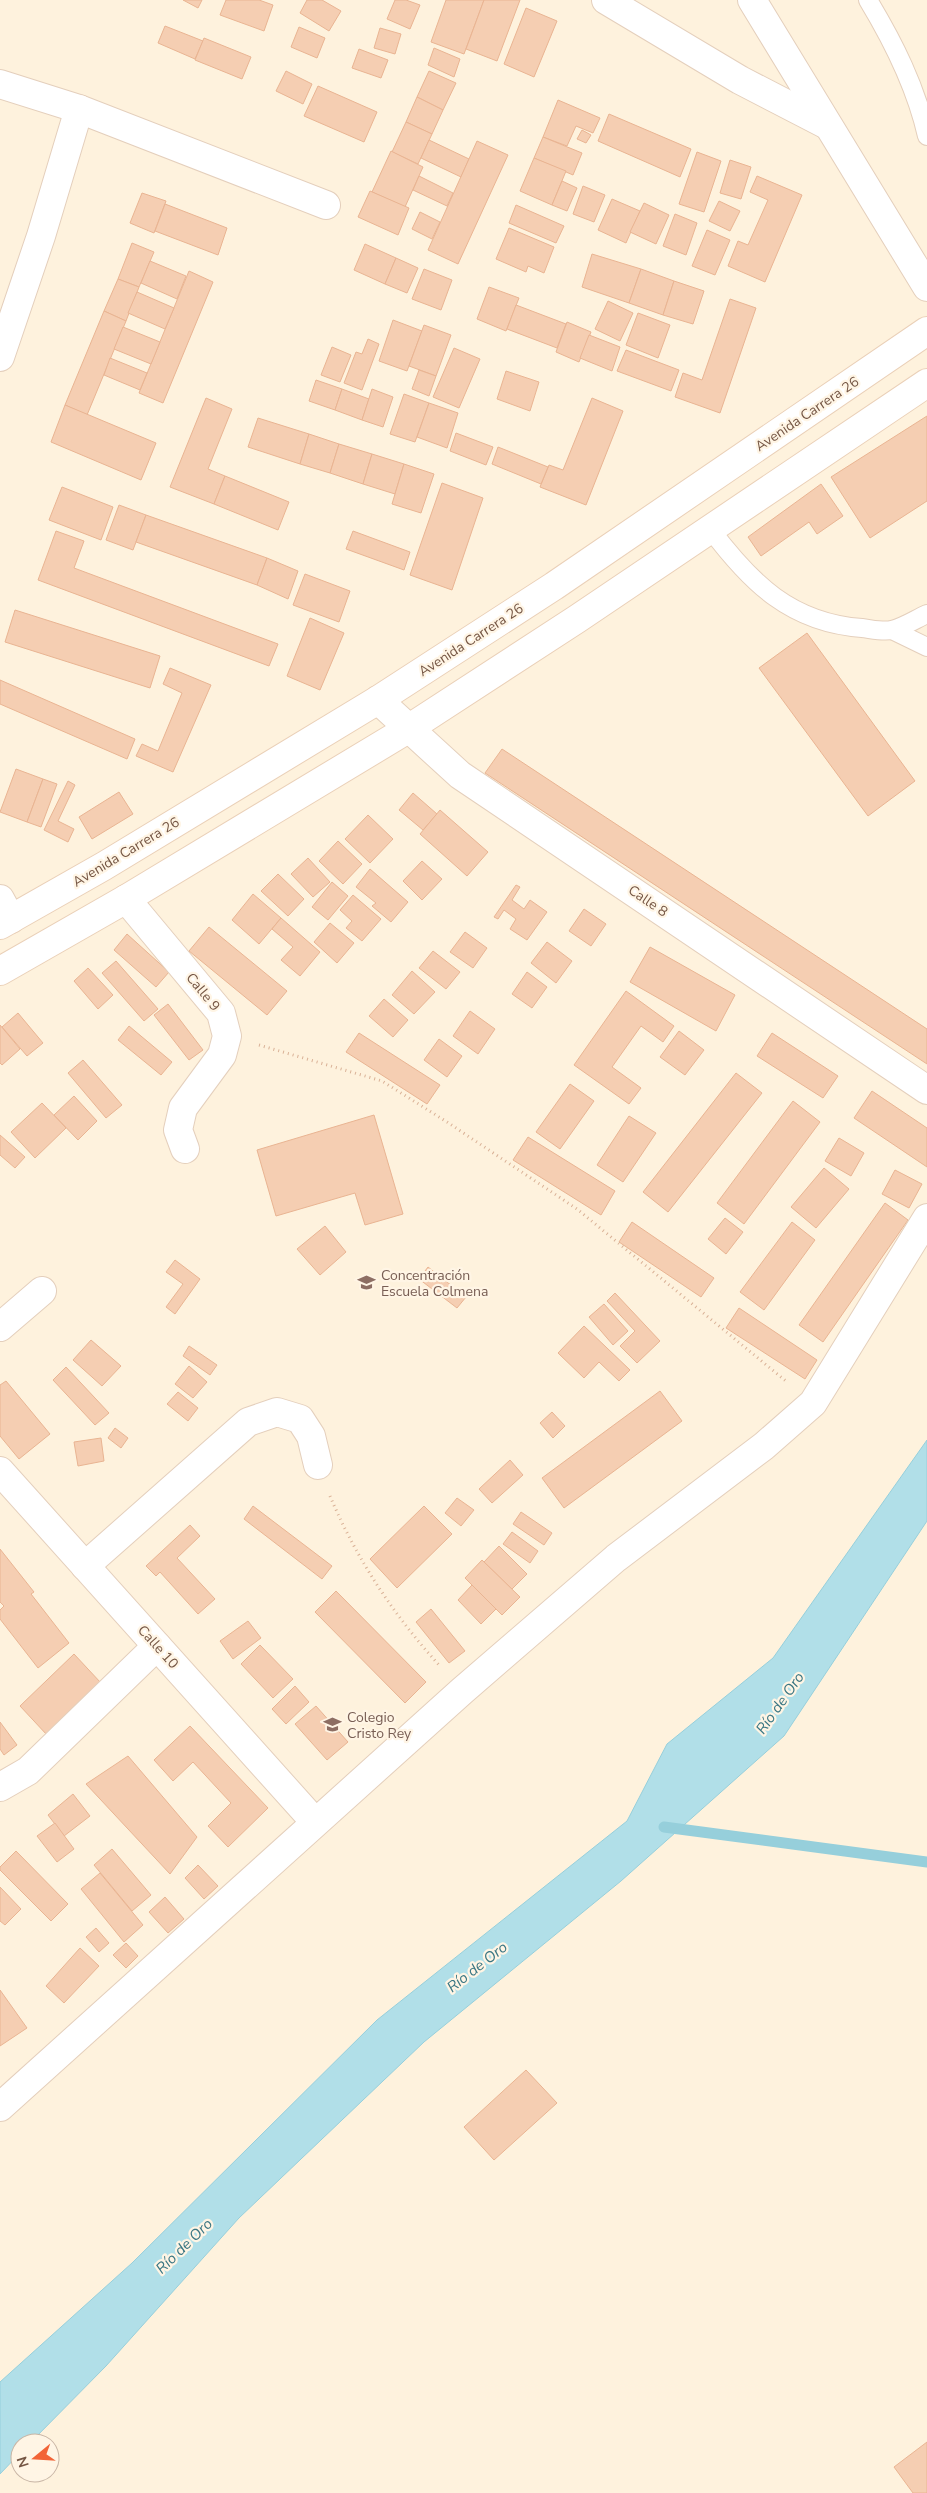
<svg xmlns="http://www.w3.org/2000/svg" width="927" height="2493" font-family="'Nunito Sans',sans-serif">
<style>
.water{fill:#b1dfe8;stroke:#96cfdb}
.lines{fill:none;stroke-linecap:round;stroke-linejoin:round}
.stream{stroke:#96cfdb;stroke-width:11}
.building{fill:#f5ceb2;stroke:#e9b492}
.lane-casing{stroke:#e4cfbc;stroke-width:20}
.street-casing{stroke:#e4cfbc;stroke-width:30}
.secondary-casing{stroke:#ead0b8;stroke-width:30}
.path{stroke:#d9b196;stroke-width:3;stroke-dasharray:1 4;stroke-linecap:butt}
.lane{stroke:#fff;stroke-width:18}
.street{stroke:#fff;stroke-width:28}
.secondary{stroke:#fff;stroke-width:28}
.labels{text-anchor:middle;dominant-baseline:central;stroke-width:4.5;stroke-linejoin:round;paint-order:stroke}
.street-label{font-size:14px;fill:#755644;stroke:#fff5e5}
.education-label{font-size:14px;fill:#785e54;stroke:#fff5e5;text-anchor:start}
.water-label{font-size:15px;font-style:italic;fill:#3a7683;stroke:#fff5e5}
</style>
<rect width="100%" height="100%" fill="#fef2dd"/>
<polygon class="water" points="927,1440 927,1521 784,1736 621,1881 424,2042 239,2218 106,2366 30,2443 20,2443 20,2453 0,2474 0,2382 132,2263 377,2020 627,1821 667,1744 773,1658"/>
<g class="lines">
<polyline class="stream" points="664,1827 927,1862"/>
</g>
<g class="building">
<polygon points="183,0 202,0 198,8"/>
<polygon points="226,0 259,0 273,5 264,31 220,15"/>
<polygon points="307,0 322,0 341,11 329,31 300,13"/>
<polygon points="395,0 406,0 420,5 410,29 387,19"/>
<polygon points="446,0 484,0 464,54 431,42"/>
<polygon points="484,0 520,0 497,61 466,49"/>
<polygon points="526,8 557,21 534,77 504,64"/>
<polygon points="165,26 203,41 195,59 158,43"/>
<polygon points="299,27 325,38 317,58 291,47"/>
<polygon points="380,28 401,34 395,54 374,48"/>
<polygon points="204,38 251,57 242,79 195,60"/>
<polygon points="434,48 460,59 454,77 428,65"/>
<polygon points="359,49 388,60 381,78 352,68"/>
<polygon points="286,71 312,84 303,104 276,91"/>
<polygon points="429,71 456,83 443,110 417,97"/>
<polygon points="318,86 377,112 364,142 304,116"/>
<polygon points="417,97 443,110 432,134 406,122"/>
<polygon points="558,100 600,118 593,133 576,126 567,146 543,137"/>
<polygon points="609,114 691,149 680,177 598,141"/>
<polygon points="406,122 432,134 418,164 392,152"/>
<polygon points="582,130 591,135 586,143 577,139"/>
<polygon points="543,137 582,153 573,175 534,158"/>
<polygon points="429,140 469,159 461,177 421,158"/>
<polygon points="477,141 508,155 458,264 428,250"/>
<polygon points="391,151 423,167 405,207 372,192"/>
<polygon points="697,152 721,161 704,212 679,204"/>
<polygon points="534,158 566,171 552,205 520,191"/>
<polygon points="730,160 751,167 741,199 720,193"/>
<polygon points="419,176 453,193 447,206 413,190"/>
<polygon points="757,176 802,195 765,282 728,266 738,241 748,245 768,200 750,192"/>
<polygon points="562,181 577,188 567,211 552,205"/>
<polygon points="583,186 605,195 594,222 573,214"/>
<polygon points="370,191 409,208 398,235 358,217"/>
<polygon points="142,193 166,201 154,233 130,223"/>
<polygon points="612,199 640,211 626,243 598,230"/>
<polygon points="719,201 740,211 730,231 709,221"/>
<polygon points="644,203 669,215 656,244 630,232"/>
<polygon points="165,204 227,228 218,255 155,231"/>
<polygon points="516,205 564,226 556,243 509,223"/>
<polygon points="420,212 440,222 432,239 412,229"/>
<polygon points="675,214 697,223 686,255 663,246"/>
<polygon points="509,228 554,247 544,273 528,266 526,272 496,259"/>
<polygon points="707,230 730,240 715,275 692,266"/>
<polygon points="132,243 154,252 139,287 118,279"/>
<polygon points="365,244 396,258 385,284 354,270"/>
<polygon points="592,254 641,269 629,303 582,287"/>
<polygon points="396,258 418,268 407,293 385,284"/>
<polygon points="150,261 186,276 177,299 141,283"/>
<polygon points="424,269 452,280 441,310 412,299"/>
<polygon points="641,269 674,281 663,315 629,303"/>
<polygon points="189,271 213,282 163,403 139,393"/>
<polygon points="118,279 139,287 126,321 104,311"/>
<polygon points="674,281 704,291 693,324 663,315"/>
<polygon points="489,287 519,298 506,331 477,319"/>
<polygon points="137,292 174,308 165,329 128,313"/>
<polygon points="730,299 756,308 720,413 675,397 683,373 702,380"/>
<polygon points="608,301 633,313 620,341 595,329"/>
<polygon points="516,305 566,324 557,348 507,329"/>
<polygon points="104,311 126,321 87,415 65,405"/>
<polygon points="638,313 670,325 658,358 626,345"/>
<polygon points="393,320 422,331 407,371 379,361"/>
<polygon points="567,322 591,332 579,362 556,352"/>
<polygon points="424,325 451,335 436,376 409,366"/>
<polygon points="123,327 160,342 151,364 114,349"/>
<polygon points="589,335 620,347 612,371 580,358"/>
<polygon points="368,339 379,344 362,390 344,383 356,352 362,354"/>
<polygon points="332,347 351,355 340,382 321,375"/>
<polygon points="454,348 480,359 459,408 433,397"/>
<polygon points="626,350 679,370 671,391 617,371"/>
<polygon points="110,358 147,373 140,390 104,375"/>
<polygon points="419,370 436,376 429,396 412,389"/>
<polygon points="506,371 539,382 530,411 497,399"/>
<polygon points="316,380 342,389 335,410 309,401"/>
<polygon points="342,389 369,399 362,420 335,410"/>
<polygon points="372,389 393,397 383,427 362,420"/>
<polygon points="404,394 429,403 415,442 390,434"/>
<polygon points="206,398 232,409 208,469 225,476 214,504 170,487"/>
<polygon points="592,398 623,411 586,505 540,487 549,465 563,470"/>
<polygon points="429,403 458,413 447,448 417,437"/>
<polygon points="65,405 156,443 141,480 51,442"/>
<polygon points="927,416 927,501 870,538 831,477"/>
<polygon points="258,418 309,434 300,464 248,447"/>
<polygon points="456,433 493,447 486,465 450,451"/>
<polygon points="309,434 339,444 330,473 300,464"/>
<polygon points="339,444 372,454 363,484 330,473"/>
<polygon points="498,447 548,467 541,484 492,464"/>
<polygon points="372,454 404,464 395,494 363,484"/>
<polygon points="404,464 434,474 421,513 392,504"/>
<polygon points="225,476 289,502 278,530 214,504"/>
<polygon points="442,483 483,498 452,590 410,575"/>
<polygon points="821,484 843,516 817,534 809,522 761,556 748,537"/>
<polygon points="62,487 113,507 101,540 49,520"/>
<polygon points="119,505 146,515 133,550 106,540"/>
<polygon points="146,515 267,558 257,585 136,542"/>
<polygon points="56,531 84,541 74,568 278,644 269,666 38,580"/>
<polygon points="353,531 410,552 404,570 346,549"/>
<polygon points="267,558 298,571 288,599 257,585"/>
<polygon points="305,574 350,591 339,622 293,605"/>
<polygon points="15,610 160,656 150,688 5,642"/>
<polygon points="310,618 344,633 320,690 287,676"/>
<polygon points="807,633 915,781 868,816 759,668"/>
<polygon points="170,668 211,685 173,772 136,756 142,744 158,751 182,693 163,684"/>
<polygon points="0,680 135,739 127,759 0,704"/>
<polygon points="502,749 927,1029 927,1064 485,773"/>
<polygon points="16,769 43,779 27,822 0,812"/>
<polygon points="43,779 57,784 41,827 27,822"/>
<polygon points="68,781 75,785 58,821 74,829 68,842 44,830"/>
<polygon points="119,792 133,814 92,839 79,817"/>
<polygon points="413,793 437,814 423,830 399,810"/>
<polygon points="440,810 488,852 467,876 420,834"/>
<polygon points="368,815 393,839 370,863 345,839"/>
<polygon points="338,841 362,864 343,884 319,861"/>
<polygon points="308,858 330,882 313,897 291,874"/>
<polygon points="422,861 442,879 422,900 403,881"/>
<polygon points="370,869 408,902 391,922 372,906 376,903 356,887"/>
<polygon points="278,874 304,899 288,916 261,891"/>
<polygon points="332,882 348,896 328,920 312,907"/>
<polygon points="516,885 520,887 512,900 524,909 530,900 547,912 527,940 510,929 516,919 504,910 498,919 494,917"/>
<polygon points="253,894 281,918 259,944 232,920"/>
<polygon points="353,895 381,919 362,941 346,928 352,921 340,910"/>
<polygon points="584,909 606,924 591,946 569,931"/>
<polygon points="281,918 320,952 300,976 281,960 293,947 272,929"/>
<polygon points="330,923 354,943 337,963 314,942"/>
<polygon points="209,927 287,991 267,1015 189,951"/>
<polygon points="465,932 487,948 473,968 450,952"/>
<polygon points="127,934 169,972 156,987 114,950"/>
<polygon points="547,942 572,961 556,983 531,963"/>
<polygon points="650,947 735,995 716,1031 630,982"/>
<polygon points="433,951 460,972 446,989 419,968"/>
<polygon points="116,961 158,1009 144,1021 102,973"/>
<polygon points="88,968 113,995 98,1009 74,981"/>
<polygon points="412,971 435,992 414,1014 392,995"/>
<polygon points="527,972 547,987 532,1008 512,994"/>
<polygon points="626,991 674,1026 663,1042 641,1026 612,1067 641,1088 629,1104 574,1065"/>
<polygon points="384,999 408,1020 393,1037 369,1016"/>
<polygon points="168,1004 203,1050 189,1060 154,1015"/>
<polygon points="470,1011 495,1029 478,1054 453,1036"/>
<polygon points="18,1013 43,1043 27,1056 2,1027"/>
<polygon points="0,1025 20,1049 2,1065 0,1063"/>
<polygon points="129,1026 172,1062 161,1075 118,1040"/>
<polygon points="679,1031 704,1050 685,1075 660,1057"/>
<polygon points="359,1033 440,1085 427,1104 346,1052"/>
<polygon points="772,1033 838,1076 823,1098 757,1056"/>
<polygon points="439,1039 462,1056 447,1077 424,1060"/>
<polygon points="83,1060 122,1105 106,1118 68,1073"/>
<polygon points="736,1073 762,1093 668,1212 643,1192"/>
<polygon points="570,1084 594,1101 560,1149 536,1132"/>
<polygon points="872,1091 927,1128 927,1167 854,1118"/>
<polygon points="74,1096 97,1121 78,1140 54,1115"/>
<polygon points="793,1101 820,1122 744,1224 717,1203"/>
<polygon points="42,1103 66,1128 35,1158 11,1132"/>
<polygon points="374,1115 403,1214 365,1225 355,1193 276,1216 257,1150"/>
<polygon points="629,1116 656,1133 623,1182 597,1165"/>
<polygon points="0,1135 25,1157 15,1168 0,1155"/>
<polygon points="528,1137 615,1191 601,1215 513,1160"/>
<polygon points="839,1138 864,1153 851,1176 825,1161"/>
<polygon points="824,1168 849,1189 816,1228 791,1207"/>
<polygon points="895,1170 922,1184 909,1208 882,1194"/>
<polygon points="885,1203 908,1220 823,1342 799,1325"/>
<polygon points="725,1218 743,1232 726,1254 708,1239"/>
<polygon points="632,1222 714,1278 701,1297 619,1242"/>
<polygon points="792,1222 815,1240 764,1310 740,1292"/>
<polygon points="325,1226 346,1252 320,1275 297,1249"/>
<polygon points="175,1260 200,1279 175,1314 166,1307 183,1284 166,1272"/>
<polygon points="428,1267 466,1297 457,1308 419,1279"/>
<polygon points="615,1293 660,1341 637,1363 620,1346 635,1331 607,1301"/>
<polygon points="604,1304 628,1331 613,1345 589,1317"/>
<polygon points="739,1308 817,1360 805,1379 726,1328"/>
<polygon points="584,1326 630,1370 619,1381 599,1362 584,1378 558,1353"/>
<polygon points="91,1340 121,1366 102,1386 73,1360"/>
<polygon points="189,1346 217,1365 210,1375 183,1356"/>
<polygon points="189,1366 207,1382 193,1398 175,1384"/>
<polygon points="66,1367 109,1413 95,1425 53,1380"/>
<polygon points="6,1381 50,1434 19,1459 0,1436 0,1385"/>
<polygon points="660,1391 682,1421 564,1508 542,1478"/>
<polygon points="178,1392 198,1408 188,1421 167,1404"/>
<polygon points="552,1412 565,1426 553,1438 540,1423"/>
<polygon points="115,1428 128,1438 121,1448 108,1438"/>
<polygon points="101,1438 104,1461 78,1466 74,1442"/>
<polygon points="510,1460 523,1475 492,1503 479,1489"/>
<polygon points="457,1498 474,1510 461,1526 445,1513"/>
<polygon points="253,1506 332,1566 322,1579 244,1519"/>
<polygon points="424,1506 452,1534 397,1588 370,1559"/>
<polygon points="521,1512 552,1533 544,1545 513,1524"/>
<polygon points="190,1525 200,1536 177,1558 215,1599 198,1614 160,1572 156,1576 146,1566"/>
<polygon points="512,1532 538,1551 530,1563 503,1544"/>
<polygon points="499,1546 527,1574 512,1589 484,1562"/>
<polygon points="0,1549 34,1592 31,1594 69,1643 38,1668 0,1619 0,1610 4,1606 0,1602"/>
<polygon points="482,1560 520,1597 502,1615 465,1578"/>
<polygon points="472,1585 496,1609 481,1624 458,1600"/>
<polygon points="336,1591 426,1682 405,1703 315,1612"/>
<polygon points="431,1609 465,1651 449,1663 416,1622"/>
<polygon points="248,1621 261,1638 233,1659 220,1641"/>
<polygon points="260,1645 293,1679 273,1698 241,1664"/>
<polygon points="74,1654 101,1683 47,1735 20,1706"/>
<polygon points="295,1686 309,1702 286,1724 272,1709"/>
<polygon points="316,1706 348,1742 327,1760 295,1724"/>
<polygon points="0,1722 17,1745 4,1755 0,1749"/>
<polygon points="190,1726 268,1808 228,1847 208,1826 231,1803 193,1762 173,1781 154,1760"/>
<polygon points="128,1756 197,1837 170,1874 86,1784"/>
<polygon points="73,1794 90,1816 64,1836 48,1815"/>
<polygon points="55,1823 74,1849 57,1862 37,1836"/>
<polygon points="112,1849 151,1895 132,1911 94,1865"/>
<polygon points="16,1851 68,1904 51,1921 0,1870 0,1867"/>
<polygon points="198,1865 218,1886 204,1899 185,1878"/>
<polygon points="100,1873 143,1925 124,1942 81,1889"/>
<polygon points="0,1887 21,1909 5,1925 0,1921"/>
<polygon points="165,1897 184,1919 168,1933 149,1912"/>
<polygon points="96,1928 109,1943 99,1952 86,1937"/>
<polygon points="126,1943 138,1956 126,1968 113,1955"/>
<polygon points="80,1948 99,1966 64,2003 46,1986"/>
<polygon points="0,1990 27,2028 0,2046"/>
<polygon points="526,2070 557,2103 494,2160 464,2127"/>
<polygon points="927,2442 927,2493 913,2493 894,2467"/>
</g>
<g class="lines">
<defs>
<g id="lane">
<path d="M868,0C894,43 916,87 927,136"/>
<path d="M711,530C751,583 791,623 862,628C871,629 883,632 892,630C904,627 916,619 927,614"/>
<polyline points="892,630 927,647"/>
</g>
<g id="street">
<polyline points="606,0 740,80 827,125"/>
<polyline points="752,0 927,287"/>
<polyline points="0,84 79,109 326,205"/>
<polyline points="0,357 41,236 79,109"/>
<polyline points="378,700 460,775 927,1090"/>
<polyline points="0,899 11,919"/>
<polyline points="126,899 221,1013 227,1036 222,1055 183,1108 178,1130 185,1149"/>
<polyline points="0,1327 42,1291"/>
<polyline points="0,1471 315,1822"/>
<polyline points="85,1566 248,1422 277,1412 300,1419 311,1436 318,1465"/>
<polyline points="0,1787 28,1771 157,1646"/>
<polyline points="0,2107 462,1691 616,1558 764,1446 813,1403 927,1218"/>
</g>
<g id="secondary">
<polyline points="0,925 104,866 378,700 554,586 927,331"/>
<polyline points="0,971 126,899 408,729 577,619 927,383"/>
</g>
</defs>
<use href="#lane" class="lane-casing"/>
<use href="#street" class="street-casing"/>
<use href="#secondary" class="secondary-casing"/>
<g class="path">
<polyline points="259,1045 382,1081 447,1122 577,1209 787,1382"/>
<path d="M330,1496C356,1558 394,1616 440,1666"/>
</g>
<use href="#lane" class="lane"/>
<use href="#street" class="street"/>
<use href="#secondary" class="secondary"/>
</g>
<defs>
<symbol id="school-bare" viewBox="-9 -9 18 18"><path d="M0-5L7-2L0 1L-7-2ZM-4 1L0 2.5L4 1V4Q0 6-4 4Z" fill="#8d6e63" stroke="#fff5e5" stroke-width="2.5" paint-order="stroke"/></symbol>
</defs>
<g fill-rule="evenodd">
<use href="#school-bare" x="354" y="1270" width="25" height="25"/>
<use href="#school-bare" x="320" y="1712" width="25" height="25"/>
</g>
<g class="labels">
<g class="street-label">
<text transform="translate(807 414) rotate(-34)">Avenida Carrera 26</text>
<text transform="translate(471 640) rotate(-33)">Avenida Carrera 26</text>
<text transform="translate(126 852) rotate(-31)">Avenida Carrera 26</text>
<text transform="translate(648 901) rotate(34)">Calle 8</text>
<text transform="translate(203 992) rotate(51)">Calle 9</text>
<text transform="translate(158 1647) rotate(48)">Calle 10</text>
</g>
<g class="education-label">
<text x="381" y="1275">Concentración<tspan x="381" dy="16">Escuela Colmena</tspan></text>
<text x="347" y="1717">Colegio<tspan x="347" dy="16">Cristo Rey</tspan></text>
</g>
<g class="water-label">
<text transform="translate(780 1703) rotate(-55)">Río de Oro</text>
<text transform="translate(477 1967) rotate(-38)">Río de Oro</text>
<text transform="translate(184 2246) rotate(-44)">Río de Oro</text>
</g>
</g>
<g transform="translate(35 2458) rotate(252)"><circle r="24" fill="#fff5e5" stroke="#c8b5a5"/>
<path d="M0-4L9 19L0 12L-9 19Z" fill="#f26437"/>
<text y="-8" font-size="14" font-weight="bold" text-anchor="middle" fill="#755644">N</text>
</g>
</svg>
